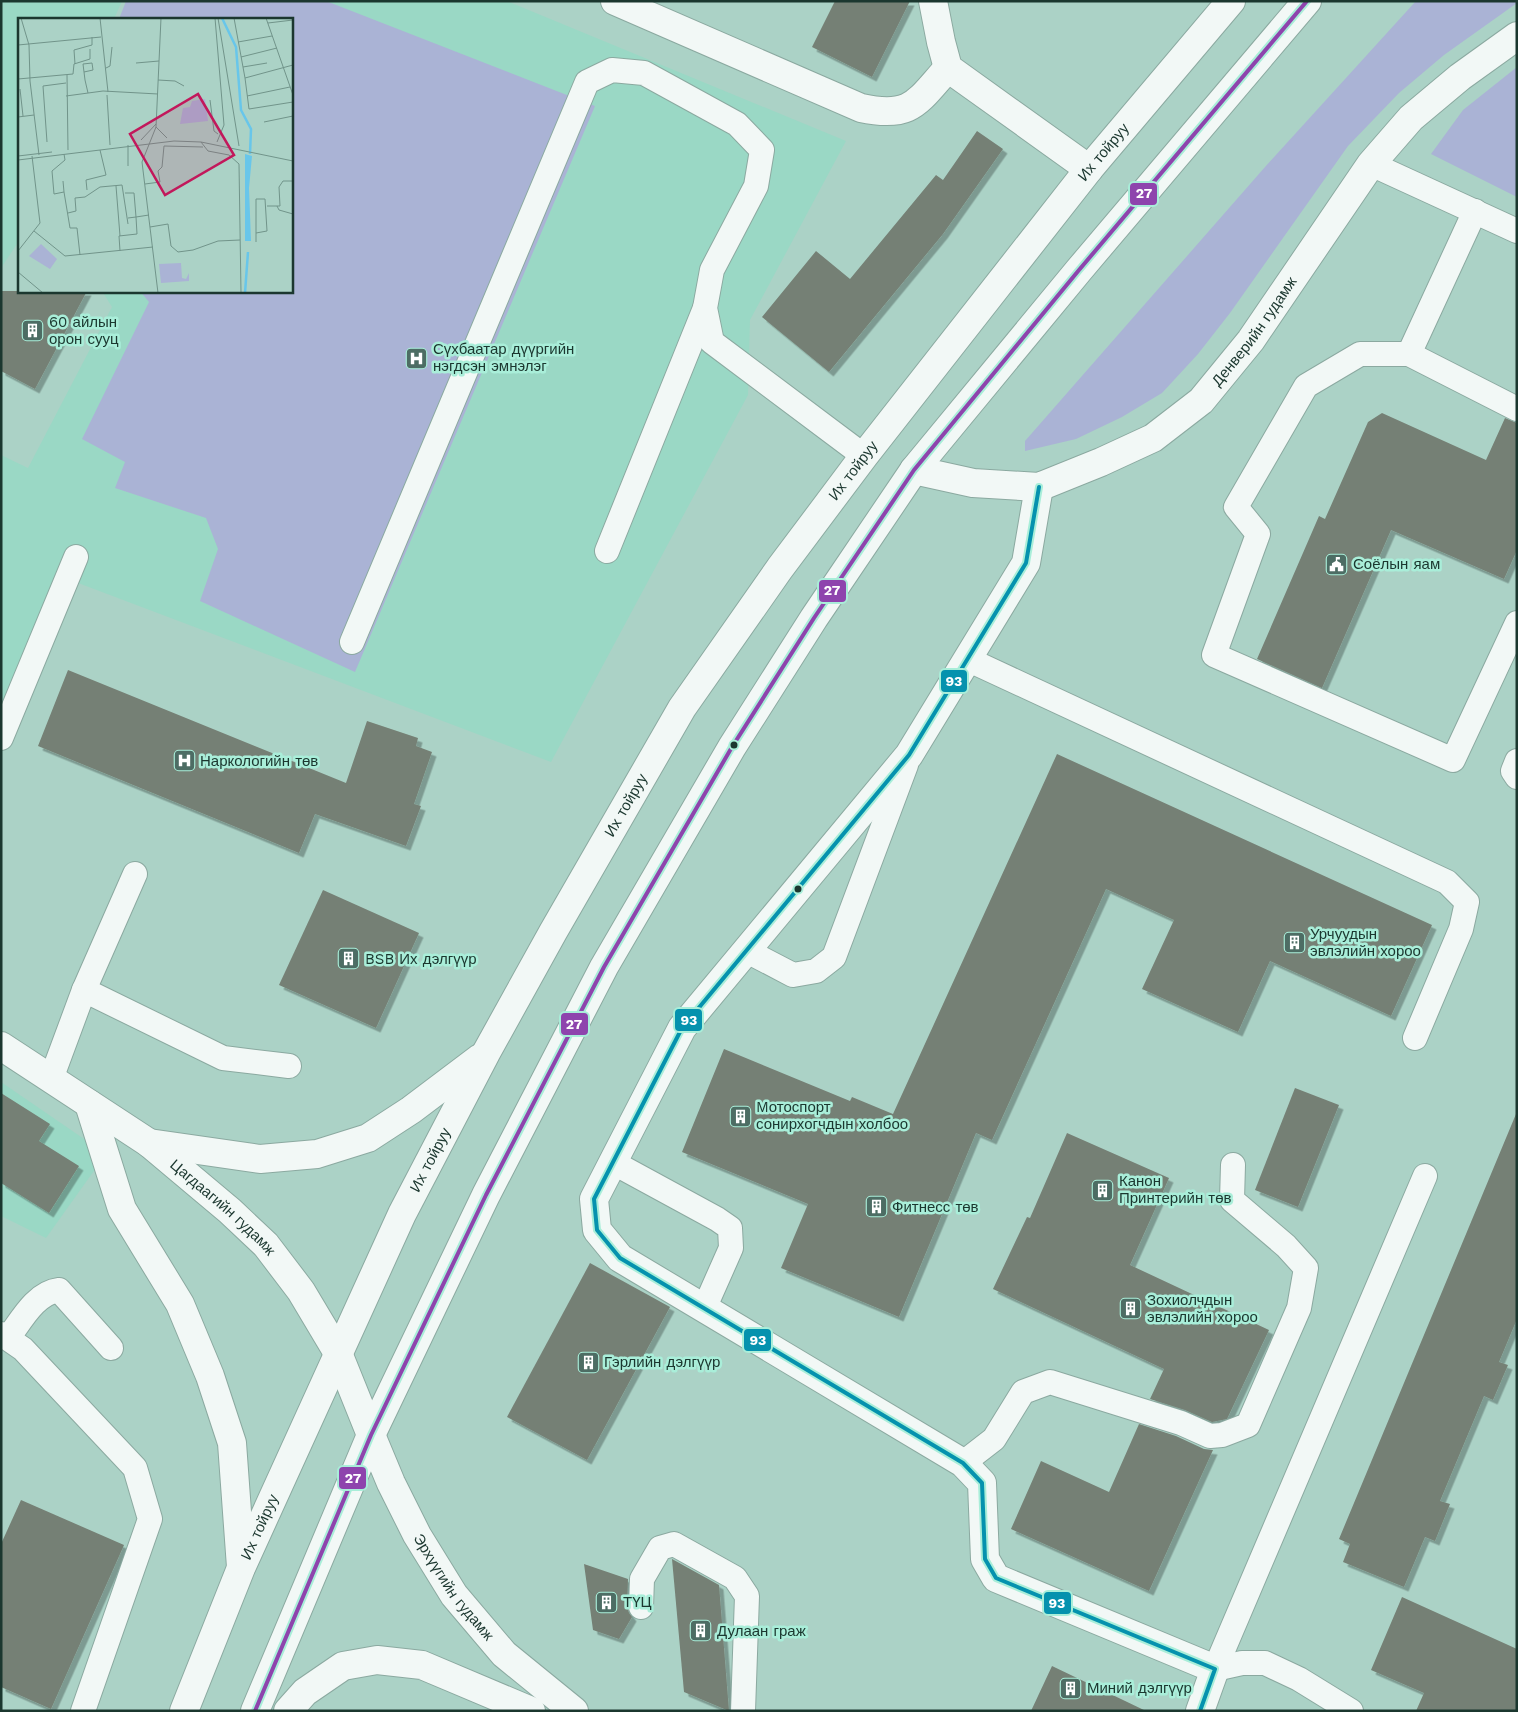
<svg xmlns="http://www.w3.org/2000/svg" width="1518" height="1712" font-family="'Work Sans',sans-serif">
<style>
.built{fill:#9ad8c5}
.green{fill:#aab3d5}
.building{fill:#758075;filter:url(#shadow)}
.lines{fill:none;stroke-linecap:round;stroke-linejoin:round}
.lane-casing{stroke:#8ba9a0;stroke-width:26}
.street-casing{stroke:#8ba9a0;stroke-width:30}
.secondary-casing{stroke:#8ba9a0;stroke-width:30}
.primary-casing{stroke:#8ba9a0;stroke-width:30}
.lane{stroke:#f2f8f6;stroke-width:24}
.street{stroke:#f2f8f6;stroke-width:28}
.secondary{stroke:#f2f8f6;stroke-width:28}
.primary{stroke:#f2f8f6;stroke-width:28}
.bus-1-casing{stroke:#a9eed9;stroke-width:8}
.bus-2-casing{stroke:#a9eed9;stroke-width:8}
.bus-1{stroke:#8e44ad;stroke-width:4}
.bus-2{stroke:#0592ae;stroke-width:4}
.bus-dot{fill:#1b372f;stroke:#a9eed9;stroke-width:2}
.labels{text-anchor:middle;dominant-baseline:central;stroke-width:5;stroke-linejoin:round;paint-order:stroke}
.street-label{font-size:15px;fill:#1b372f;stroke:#a9eed9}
.poi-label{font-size:15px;fill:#1b372f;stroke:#a9eed9;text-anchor:start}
.inset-river{fill:none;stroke:#68c6ea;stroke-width:2.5}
.inset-road{fill:none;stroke:#71948a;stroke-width:1}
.view{fill:#c2185b;fill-opacity:0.15;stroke:#c2185b;stroke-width:2.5}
.inset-edge{fill:none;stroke:#1b372f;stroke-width:2.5}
.line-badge{stroke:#a9eed9;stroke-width:2}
.badge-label{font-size:14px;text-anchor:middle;font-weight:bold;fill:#fff}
</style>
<defs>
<filter id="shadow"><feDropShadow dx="4.5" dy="4.5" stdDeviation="0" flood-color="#0004"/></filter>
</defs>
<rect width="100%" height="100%" fill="#abd2c6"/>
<g class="built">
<polygon points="1,1 122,1 114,19 19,19 19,241 1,268"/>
<polygon points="128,1 507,1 846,141 750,320 748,395 551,762 57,575 1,704 1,455 28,468 112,307 102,291 291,291 291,19"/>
<polygon points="1,1082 106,1154 46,1238 1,1216"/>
</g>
<g class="green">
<polygon points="126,1 326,1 595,106 355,672 200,601 218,549 206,518 115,488 125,462 82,439 149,302 140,291 291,291 291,19 119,19"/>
<polygon points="1416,1 1517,1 1517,3 1444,55 1399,93 1348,146 1230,313 1198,354 1162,393 1122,417 1076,439 1025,451 1025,441 1265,167"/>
<polygon points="1517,67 1517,197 1431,154 1463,110"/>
</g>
<g class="building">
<polygon points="835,1 910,1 872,77 812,47"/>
<polygon points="977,131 1003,149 943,234 829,372 762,317 816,251 850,279 936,175 943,180"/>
<polygon points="1,291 87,291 35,389 1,371"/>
<polygon points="1382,413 1486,460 1505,418 1517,423 1517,550 1504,579 1391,530 1322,688 1257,659 1319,516 1325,519 1368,422"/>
<polygon points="68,670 346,783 367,721 418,738 416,746 432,752 414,804 421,806 406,846 315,814 299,853 38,746"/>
<polygon points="1057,754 1432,925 1391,1016 1270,961 1238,1032 1142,989 1174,920 1106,889 992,1140 976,1133 899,1317 781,1268 808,1204 682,1152 724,1049 850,1101 852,1097 893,1114"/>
<polygon points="323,890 419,933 376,1028 279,985"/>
<polygon points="1295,1088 1339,1105 1298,1207 1255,1190"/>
<polygon points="1,1093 50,1124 39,1141 79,1166 49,1213 1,1183"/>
<polygon points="1516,1114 1517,1319 1499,1362 1508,1365 1493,1400 1484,1396 1440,1501 1450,1504 1435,1541 1425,1537 1404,1587 1343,1562 1350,1544 1339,1539"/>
<polygon points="1067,1133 1169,1178 1130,1265 1269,1330 1227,1419 1212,1422 1185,1410 1150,1399 1164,1369 993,1289 1027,1217 1030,1218"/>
<polygon points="590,1263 670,1307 587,1460 507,1417"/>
<polygon points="1139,1424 1176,1436 1204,1449 1213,1450 1149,1591 1011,1529 1041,1461 1109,1492"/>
<polygon points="21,1500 124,1545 51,1709 1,1687 1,1544"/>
<polygon points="672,1559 719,1585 729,1711 684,1692"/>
<polygon points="584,1564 628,1579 627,1607 629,1613 632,1617 619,1639 593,1630"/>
<polygon points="1402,1597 1517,1649 1517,1711 1416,1711 1424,1693 1371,1670"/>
<polygon points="1052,1666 1146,1711 1031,1711"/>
</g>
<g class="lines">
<defs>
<g id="lane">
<polyline points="1371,164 1517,231"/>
<polyline points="1409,354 1475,211"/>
<polyline points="1517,409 1409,354 1360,354 1306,386 1236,507 1258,534 1214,655 1453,760 1517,623"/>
<polyline points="607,551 705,308"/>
<polyline points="352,642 587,82 612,70 644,73 737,124 762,150 756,186 712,270 705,308 712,342 864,456"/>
<polyline points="967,659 1447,882 1467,902 1461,929 1415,1038"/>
<polyline points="1,738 76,557"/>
<polyline points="1517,761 1513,771 1517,777"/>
<polyline points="747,951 793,975 816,971 834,957 906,765"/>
<polyline points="84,990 135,874"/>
<polyline points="51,1079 84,990 223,1058 289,1066"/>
<polyline points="614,1163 717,1219 730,1228 731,1248 704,1309"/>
<polyline points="1,1334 23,1349 135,1468 150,1519 83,1711"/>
<path d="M8,1338C21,1321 35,1293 59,1290L111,1348"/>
<polyline points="963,1463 994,1439 1023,1392 1050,1382 1181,1423 1210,1436 1222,1435 1248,1425 1299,1308 1306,1268 1286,1246 1232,1200 1233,1165"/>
<polyline points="641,1607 642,1579 660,1548 674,1544 735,1578 747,1596 743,1711"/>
<polyline points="1215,1669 1425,1176"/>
<polyline points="1215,1669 1242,1663 1265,1663 1299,1679 1351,1711"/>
</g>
<g id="street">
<path d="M615,1L861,108C912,119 917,102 948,68"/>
<polyline points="933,1 941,42 948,68 1089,169"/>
<polyline points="1039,487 1026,563 909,755 682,1028 594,1199 597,1230 620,1258 963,1463 982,1483 985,1559 996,1578 1215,1669 1200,1711"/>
</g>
<g id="secondary">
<path id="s1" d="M914,470L973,483L1039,487L1101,462L1153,438L1201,401L1251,340L1371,164L1411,118L1460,77L1517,36"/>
<path id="s2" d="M371,1435L391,1483L417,1535L454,1595L504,1654L574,1711"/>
</g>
<g id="primary">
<path id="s3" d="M1,1046L149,1143L230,1211L266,1245L301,1291L338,1353L371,1435"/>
<polyline points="89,1104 122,1209 180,1304 210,1376 232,1443 241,1567"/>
<polyline points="149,1143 260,1159 317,1154 368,1138 411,1110 480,1058"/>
<path id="s4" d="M184,1711L241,1568L402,1214L486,1053L553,932L682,708L780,568L864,456L1089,169L1231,1"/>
<polyline points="255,1711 371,1435 486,1195 604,967 732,747 814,618 914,470 1079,270 1307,1"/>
<polyline points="288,1711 305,1692 343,1666 377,1660 422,1665 531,1711"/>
</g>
</defs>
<use href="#lane" class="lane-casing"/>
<use href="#street" class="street-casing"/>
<use href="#secondary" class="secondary-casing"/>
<use href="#primary" class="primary-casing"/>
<use href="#lane" class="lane"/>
<use href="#street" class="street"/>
<use href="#secondary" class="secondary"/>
<use href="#primary" class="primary"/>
<defs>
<polyline id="bus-1" points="255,1711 371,1435 486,1195 604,967 732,747 814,618 914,470 1079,270 1307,1"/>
<polyline id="bus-2" points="1039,487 1026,563 909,755 682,1028 594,1199 597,1230 620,1258 963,1463 982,1483 985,1559 996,1578 1215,1669 1200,1711"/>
</defs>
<use href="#bus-1" class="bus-1-casing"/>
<use href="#bus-2" class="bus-2-casing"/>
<use href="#bus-1" class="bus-1"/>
<use href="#bus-2" class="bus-2"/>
</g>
<defs>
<symbol id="building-square" viewBox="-11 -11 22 22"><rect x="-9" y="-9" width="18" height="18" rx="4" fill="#4d6d64" stroke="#a9eed9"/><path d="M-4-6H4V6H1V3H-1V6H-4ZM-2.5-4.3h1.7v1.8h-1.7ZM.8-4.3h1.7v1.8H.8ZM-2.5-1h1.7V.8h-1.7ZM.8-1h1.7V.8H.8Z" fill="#fff"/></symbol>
<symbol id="hospital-square" viewBox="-11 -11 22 22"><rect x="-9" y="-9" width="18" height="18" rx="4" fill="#4d6d64" stroke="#a9eed9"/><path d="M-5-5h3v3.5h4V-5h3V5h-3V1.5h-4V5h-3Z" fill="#fff"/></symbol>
<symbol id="civic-square" viewBox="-11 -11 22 22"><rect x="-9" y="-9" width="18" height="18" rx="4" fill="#4d6d64" stroke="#a9eed9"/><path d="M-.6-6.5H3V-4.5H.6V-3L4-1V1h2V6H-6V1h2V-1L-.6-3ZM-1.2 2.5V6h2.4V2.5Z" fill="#fff"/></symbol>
</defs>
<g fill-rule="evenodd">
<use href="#building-square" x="20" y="318" width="25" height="25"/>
<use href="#hospital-square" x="404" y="346" width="25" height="25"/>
<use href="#civic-square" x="1324" y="552" width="25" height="25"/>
<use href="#hospital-square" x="172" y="748" width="25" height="25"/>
<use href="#building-square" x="1282" y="930" width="25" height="25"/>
<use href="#building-square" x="336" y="946" width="25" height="25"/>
<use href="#building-square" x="728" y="1104" width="25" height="25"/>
<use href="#building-square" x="1090" y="1178" width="25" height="25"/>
<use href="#building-square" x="864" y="1194" width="25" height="25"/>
<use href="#building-square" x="1118" y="1296" width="25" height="25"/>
<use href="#building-square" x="576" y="1350" width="25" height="25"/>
<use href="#building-square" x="594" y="1590" width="25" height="25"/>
<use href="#building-square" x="688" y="1618" width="25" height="25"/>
<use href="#building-square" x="1058" y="1676" width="25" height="25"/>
</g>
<g class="bus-dot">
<circle cx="734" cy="745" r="4.5"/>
<circle cx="798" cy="889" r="4.5"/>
</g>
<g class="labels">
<g class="street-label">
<text stroke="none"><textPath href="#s4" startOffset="1819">Их тойруу</textPath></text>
<text stroke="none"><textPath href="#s1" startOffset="399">Денверийн гудамж</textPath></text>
<text stroke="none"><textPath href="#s4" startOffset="1414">Их тойруу</textPath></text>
<text stroke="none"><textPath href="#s4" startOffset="1009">Их тойруу</textPath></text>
<text stroke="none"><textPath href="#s4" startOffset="604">Их тойруу</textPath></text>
<text stroke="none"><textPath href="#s3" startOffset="275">Цагдаагийн гудамж</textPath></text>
<text stroke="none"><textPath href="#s4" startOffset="199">Их тойруу</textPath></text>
<text stroke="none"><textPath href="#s2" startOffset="174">Эрхүүгийн гудамж</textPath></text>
</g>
<g class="poi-label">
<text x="49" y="322">60 айлын<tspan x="49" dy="17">орон сууц</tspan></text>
<text x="433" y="349">Сүхбаатар дүүргийн<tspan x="433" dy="17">нэгдсэн эмнэлэг</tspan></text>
<text x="1353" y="564">Соёлын яам</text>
<text x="200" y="761">Наркологийн төв</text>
<text x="1310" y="934">Урчуудын<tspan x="1310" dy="17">эвлэлийн хороо</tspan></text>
<text x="365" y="959">BSB Их дэлгүүр</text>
<text x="756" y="1107">Mотоспорт<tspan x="756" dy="17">сонирхогчдын холбоо</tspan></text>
<text x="1119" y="1181">Канон<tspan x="1119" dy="17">Принтерийн төв</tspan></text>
<text x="892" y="1207">Фитнесс төв</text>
<text x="1147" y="1300">Зохиолчдын<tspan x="1147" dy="17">эвлэлийн хороо</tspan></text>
<text x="604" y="1362">Гэрлийн дэлгүүр</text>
<text x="623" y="1602">ТҮЦ</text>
<text x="717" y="1631">Дулаан граж</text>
<text x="1087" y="1688">Миний дэлгүүр</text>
</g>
</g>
<g transform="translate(18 18)">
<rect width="275" height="275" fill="#abd2c6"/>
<path d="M187,81L190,103L162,106L165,90L172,89L174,83ZM23,226L39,241L32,251L11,238ZM163,245L164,260L168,261L171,255V263L143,265L141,246Z" fill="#aab3d5"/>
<path d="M227,136L234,138L231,170L233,223H227Z" fill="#68c6ea"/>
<path class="inset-river" d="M204,0L218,29L223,92L233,111L232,136M227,275L230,234"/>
<path class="inset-road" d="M3,0L11,27L12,63L21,137M82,0L90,74M197,0L206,107L199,124M200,0L221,128M216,0L227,60L275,47M248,0L275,77M250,5L275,2M220,24L254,18M0,27L83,19M223,39L259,30M118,45L141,43M57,46L56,32L74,27V19M225,49L249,45M88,50L92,48L94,29M66,54L75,52L74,45L65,46L67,62L70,75M49,57L50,132M227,60L231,91L275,84M0,61L55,56L56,46L72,41V31M140,62L157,63L166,68M2,71L5,98M89,77L92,127M48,78L85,73L140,76M229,78L272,69M192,82L196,113L200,116M0,99L16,97M246,104L275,98M138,109L149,120M123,122L138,106M29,124L25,68L48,65M183,124L190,133L211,137L221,146L223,275M0,138L34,134M0,142L156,123L183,124L275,143M110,148V127M45,163L46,174L36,176L34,153L47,142L46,136M127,166L142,164L140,153L144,149L146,128L185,129M98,168L102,218M69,172L68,162L88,157L82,132M46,174L52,210H59L62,237M107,175H116L118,199L110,200M249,188H259L261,192L275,196M259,188H262L261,169L265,163H275M50,195L58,193L57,180L67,179L82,169L104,167L110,206M132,209L150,206L153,228L160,234L175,232L200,223L222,222M16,213L47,238L135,229M238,224V181H247L249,213L238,215M0,233L22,205L14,138M102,233L101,218L119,216L118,199L131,197M0,254L25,275M140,275L124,144L138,109L143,0"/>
<path class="view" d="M180,76L216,137L147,177L112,116Z"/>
<rect width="275" height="275" class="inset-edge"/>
</g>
<g class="line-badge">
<rect x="1129" y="182" width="29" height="24" rx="5" fill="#8e44ad"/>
<rect x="818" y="579" width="29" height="24" rx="5" fill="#8e44ad"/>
<rect x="940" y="669" width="28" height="24" rx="5" fill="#0592ae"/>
<rect x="674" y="1008" width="29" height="24" rx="5" fill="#0592ae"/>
<rect x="560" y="1012" width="29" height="24" rx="5" fill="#8e44ad"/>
<rect x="743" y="1328" width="29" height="24" rx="5" fill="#0592ae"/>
<rect x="338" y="1466" width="29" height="24" rx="5" fill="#8e44ad"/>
<rect x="1043" y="1591" width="29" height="24" rx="5" fill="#0592ae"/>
</g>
<g class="badge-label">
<text x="1144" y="198">27</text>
<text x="832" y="595">27</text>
<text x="954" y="686">93</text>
<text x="689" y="1025">93</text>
<text x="574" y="1029">27</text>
<text x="758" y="1345">93</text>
<text x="353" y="1483">27</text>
<text x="1057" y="1608">93</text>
</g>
<rect width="1518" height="1712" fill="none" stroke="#1b372f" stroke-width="5"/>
</svg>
